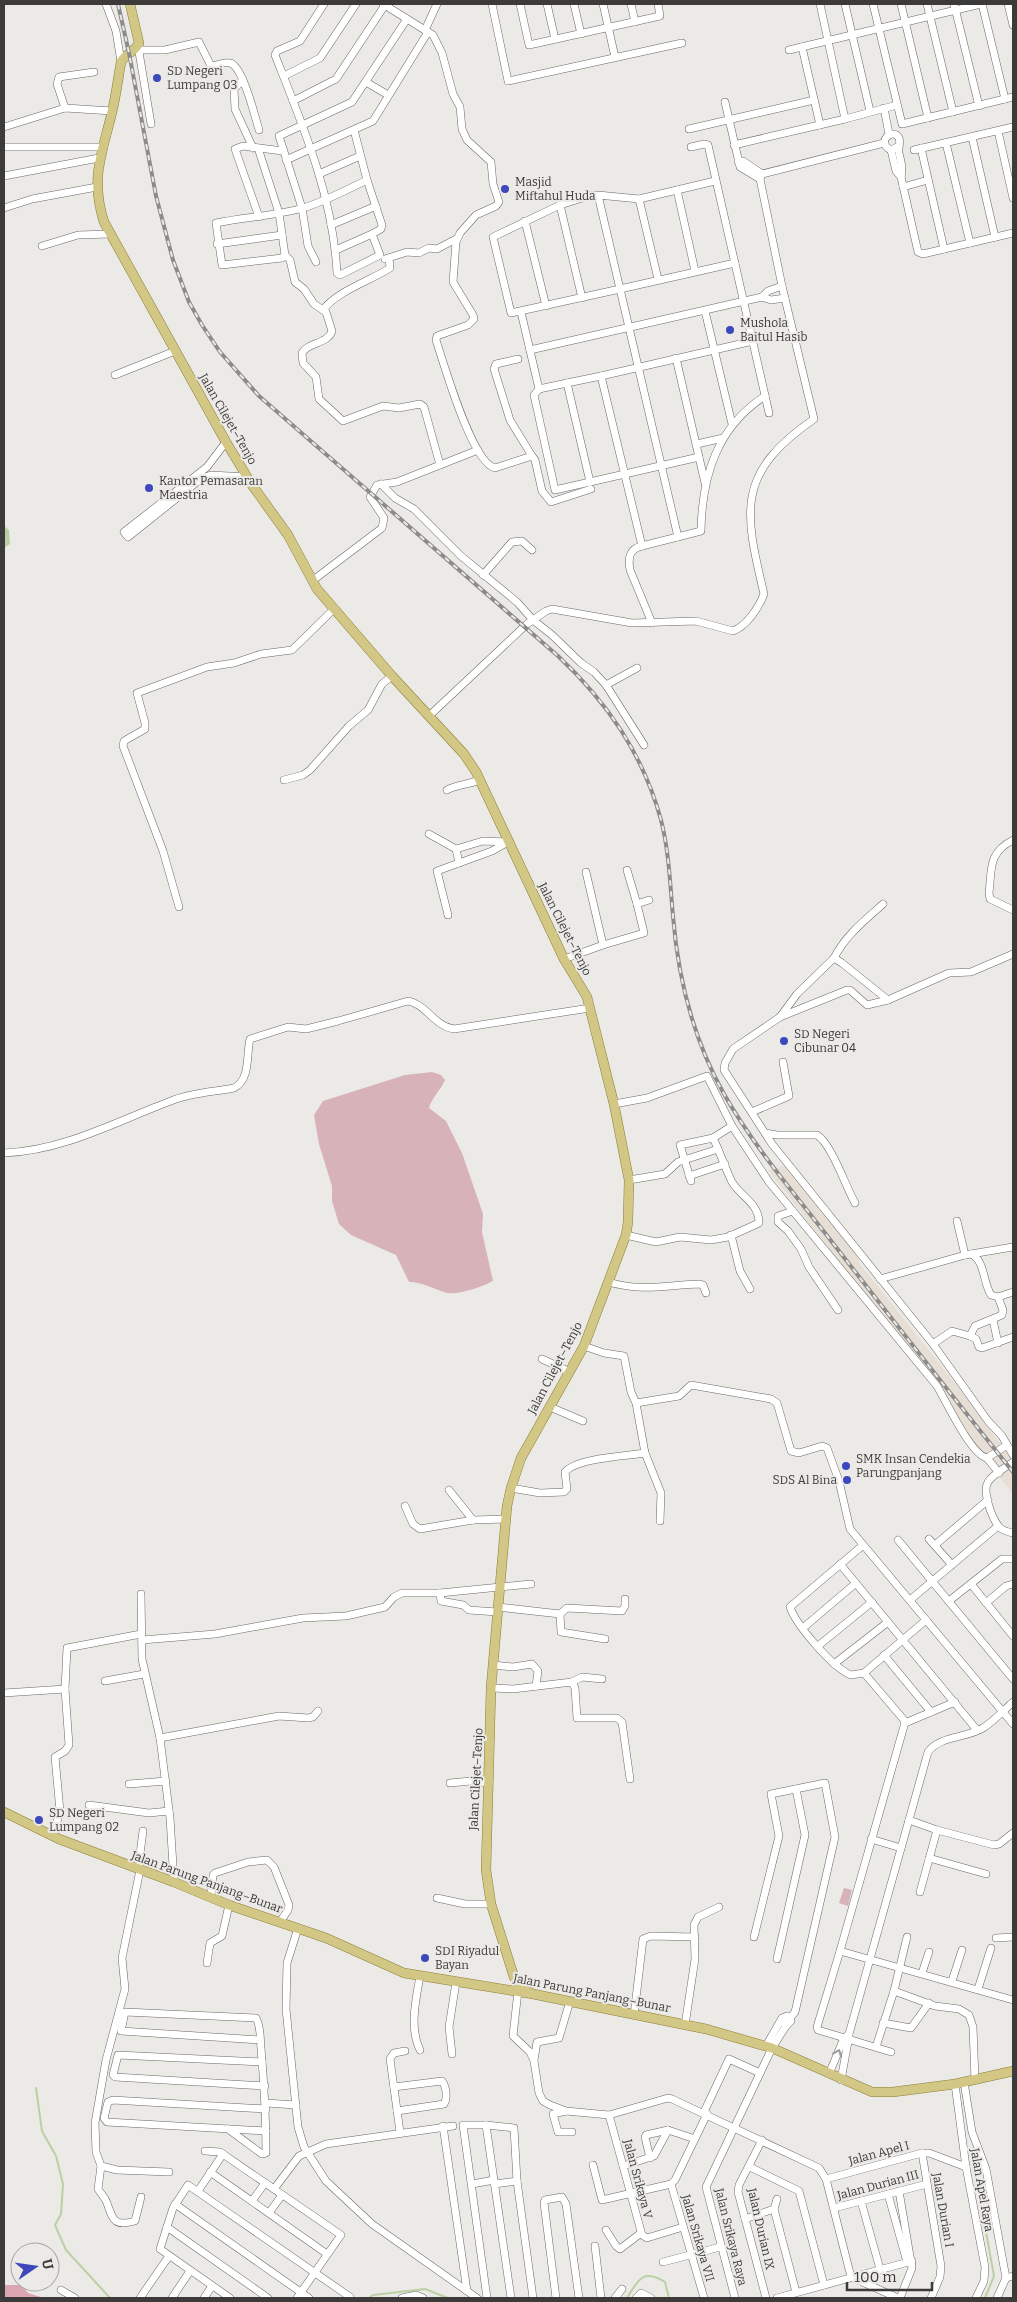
<svg xmlns="http://www.w3.org/2000/svg" width="1017" height="2302" font-family="Bitter,serif">
<style>
.built{fill:#e7dfd6}
.green{fill:#d7b2b9}
.forest{fill:#dba6b1}
.water{fill:#bbd0a4}
.lines{fill:none;stroke-linecap:round;stroke-linejoin:round}
.stream{stroke:#bbd0a4;stroke-width:2}
.minor-casing{stroke:#6a6865;stroke-width:8}
.major-casing{stroke:#8b7e37;stroke-width:10}
.minor{stroke:#fff;stroke-width:7}
.major{stroke:#d3c786;stroke-width:9}
.rail-casing{stroke:#8c8b89;stroke-width:4}
.rail{stroke:#eceae7;stroke-width:2;stroke-dasharray:5.5;stroke-linecap:butt}
.oneway{stroke:#9e9d9c}
.poi-dot{fill:#3d48bc;stroke:#eceae7;stroke-width:2}
.labels{text-anchor:middle;dominant-baseline:central;stroke-width:4;stroke-linejoin:round;paint-order:stroke}
.poi-label{font-size:12px;fill:#3c3b3a;stroke:#eceae7;text-anchor:start}
.street-label{font-size:12px;fill:#3c3b3a;stroke:#eceae7}
</style>
<rect width="100%" height="100%" fill="#eceae7"/>
<polygon class="built" points="791,1164 851,1241 860,1264 959,1388 1013,1461 1013,1494 983,1456 947,1399 768,1170"/>
<g class="green">
<path d="M432,1072L441,1075L445,1080C441,1090 432,1097 429,1108L446,1121L462,1153L483,1214L482,1232L493,1281C482,1287 458,1295 447,1293C433,1289 423,1282 409,1282L396,1255L351,1235L339,1224L332,1201V1186L319,1144L314,1115L323,1101L405,1075Z"/>
<polygon points="844,1888 852,1890 848,1906 839,1903"/>
</g>
<polygon class="forest" points="4,2285 21,2285 28,2293 44,2298 4,2298"/>
<polygon class="water" points="4,526 9,530 10,544 4,548"/>
<g class="lines">
<g class="stream">
<polyline points="36,2088 42,2131 56,2156 63,2184 61,2214 55,2225 66,2250 110,2298"/>
<polyline points="971,2150 994,2276 985,2298"/>
<polyline points="369,2298 373,2295 425,2289 448,2298"/>
<path d="M627,2298C638,2280 643,2268 665,2282L669,2298"/>
</g>
<defs>
<g id="minor">
<polyline points="106,4 116,31 121,62"/>
<path d="M324,4L300,41L277,51L275,55C303,126 333,196 337,273L340,275L380,255L372,234L381,229L382,225L367,180L354,130"/>
<polyline points="492,4 508,81 682,43"/>
<polyline points="520,4 529,45 660,16 658,4"/>
<polyline points="547,4 555,39"/>
<polyline points="574,4 581,34"/>
<polyline points="603,4 615,57"/>
<polyline points="631,4 635,22"/>
<polyline points="820,4 845,119 897,105"/>
<polyline points="845,4 870,111"/>
<polyline points="873,4 902,124 1013,97"/>
<polyline points="901,4 928,118"/>
<polyline points="927,4 953,112"/>
<polyline points="954,4 979,106"/>
<polyline points="982,4 1005,99"/>
<polyline points="1008,4 1013,25"/>
<polyline points="425,30 437,4"/>
<path d="M428,32L433,35L442,53L453,94L460,107L462,129L467,140L491,162L493,184L499,202L496,206L476,215L460,233L456,242L453,282L473,315L474,319L468,325L437,336L436,340C444,364 472,463 495,468L532,456L535,460L542,491L551,502L591,489"/>
<polyline points="138,46 151,124"/>
<polyline points="802,47 820,125"/>
<path d="M138,50H165L199,42L211,66C218,66 224,61 230,63C243,66 255,117 259,130"/>
<polyline points="789,50 981,4"/>
<polyline points="284,76 320,58 356,4"/>
<polyline points="242,81 234,89 235,109 253,148"/>
<polyline points="366,82 388,95"/>
<polyline points="293,101 336,79 385,5"/>
<polyline points="725,102 740,167 760,179"/>
<polyline points="65,108 57,84 59,77 94,72"/>
<polyline points="884,108 889,134"/>
<polyline points="4,127 65,108 112,111"/>
<polyline points="689,129 814,100"/>
<polyline points="998,131 1013,198"/>
<polyline points="972,137 995,237"/>
<polyline points="946,143 970,243"/>
<polyline points="734,145 845,119"/>
<polyline points="4,147 103,147"/>
<polyline points="691,147 704,144 708,145 769,413"/>
<path d="M897,147L891,150C875,142 893,127 899,138C901,143 898,148 899,153C901,161 903,168 901,177L918,252L923,254L1013,233"/>
<path d="M258,148L279,213L285,255L282,258L222,265L216,223C244,217 275,216 303,208C326,201 346,190 367,180"/>
<polyline points="921,148 944,249"/>
<polyline points="891,150 896,171 901,177"/>
<polyline points="914,150 1013,127"/>
<polyline points="286,160 373,121 428,32 383,4"/>
<polyline points="738,161 743,161 762,174 884,143"/>
<polyline points="319,174 360,156"/>
<polyline points="4,176 99,158"/>
<polyline points="903,187 928,180"/>
<polyline points="677,190 695,271"/>
<polyline points="598,195 620,289 511,313 493,237 560,205 592,195 598,195 639,199 715,181"/>
<polyline points="639,199 658,279"/>
<polyline points="560,205 582,298"/>
<polyline points="4,208 32,199 97,187"/>
<polyline points="259,217 235,149 243,146 283,151"/>
<polyline points="525,221 546,306"/>
<polyline points="331,225 376,206"/>
<polyline points="217,244 282,235"/>
<polyline points="42,246 78,235 109,234"/>
<polyline points="336,250 372,234"/>
<path d="M285,255L290,260L295,282L304,289L314,304L326,312L332,331C328,344 308,342 302,353L303,363L316,377L319,399L343,421L383,406L399,408L420,404L424,407L440,465"/>
<polyline points="385,259 407,252 419,253 429,248 437,249 456,239"/>
<polyline points="316,262 308,246 302,208 279,136 352,102 407,19"/>
<polyline points="762,297 768,291 782,286"/>
<path d="M323,310C337,291 370,281 390,268L389,258"/>
<polyline points="705,311 732,424"/>
<polyline points="521,312 539,389 567,383"/>
<path d="M753,341L601,376L642,546L701,531C702,476 717,427 765,396"/>
<polyline points="530,350 762,297 771,300 785,298"/>
<polyline points="676,358 705,483"/>
<polyline points="518,359 496,364 494,369 510,420 532,456"/>
<polyline points="115,375 175,351"/>
<polyline points="539,389 534,395 555,490 699,457"/>
<polyline points="226,442 207,467 124,532 128,537 202,478 211,475 247,477"/>
<polyline points="697,444 723,438"/>
<polyline points="590,482 567,383 601,376"/>
<polyline points="381,484 395,498 414,509 461,556 517,602 533,620 552,635 581,663 594,672 606,685 637,668"/>
<polyline points="678,537 620,289 735,263"/>
<path d="M642,546C629,549 628,558 630,570L652,623"/>
<polyline points="483,575 512,542 522,541 532,550"/>
<polyline points="312,581 382,528 384,518 370,497 377,485 397,482 478,450"/>
<polyline points="606,685 644,745"/>
<path d="M429,716L527,624L546,611L552,609L632,623L696,621L733,631C747,626 759,607 764,594C744,510 736,473 814,419L782,286L760,179L762,174"/>
<polyline points="284,780 303,775 310,770 349,726 368,710 382,684 392,676"/>
<path d="M447,790C458,784 468,785 479,780"/>
<polyline points="429,834 456,849 483,841 508,842"/>
<path d="M1013,840C988,853 992,868 989,893L990,899L1013,910"/>
<polyline points="456,849 459,863"/>
<polyline points="627,870 637,904 649,900"/>
<polyline points="179,907 163,851 123,746 124,741 145,729 145,723 137,693 207,667 234,663 261,654 292,650 335,608"/>
<polyline points="448,915 437,871 492,851 508,842"/>
<polyline points="603,945 644,933 637,904"/>
<polyline points="1013,954 971,972 949,973 888,1000 842,963 834,958 797,994 780,1017 733,1049 725,1063 724,1070 772,1144 933,1344 988,1421 1002,1436 1013,1455"/>
<path d="M834,958C846,935 864,921 883,904"/>
<polyline points="564,959 603,945 586,872"/>
<polyline points="780,1017 847,990 850,990 867,1005 888,1000"/>
<path d="M614,1104L647,1098L707,1076L732,1126L769,1182L937,1386C946,1401 971,1455 987,1458L1007,1445"/>
<polyline points="752,1112 789,1096 783,1062"/>
<path d="M765,1133L777,1135H817C831,1143 846,1187 855,1203"/>
<path d="M4,1153C63,1151 117,1121 171,1101C190,1093 213,1092 234,1088C251,1079 246,1055 250,1039L288,1027L306,1029L338,1021L408,1001C426,1004 434,1026 454,1029L590,1008"/>
<polyline points="689,1176 725,1164"/>
<polyline points="629,1180 665,1174 678,1162 718,1149"/>
<polyline points="691,1181 680,1145 713,1138 732,1126"/>
<polyline points="793,1211 778,1216 778,1222 788,1231 801,1249 809,1267 838,1310"/>
<polyline points="957,1221 965,1255"/>
<path d="M626,1235L656,1242L680,1237L711,1240L728,1237L759,1223C759,1203 741,1197 732,1182C725,1168 720,1152 713,1138"/>
<polyline points="731,1235 740,1271 750,1289"/>
<path d="M971,1254C985,1260 983,1283 991,1295L998,1297L1013,1292"/>
<polyline points="880,1279 965,1255 1013,1247"/>
<path d="M608,1282C643,1292 666,1285 700,1284L703,1285L706,1293"/>
<polyline points="998,1297 1003,1310 1002,1315 975,1326 970,1336 976,1339 979,1347 982,1348 1013,1337"/>
<polyline points="993,1320 998,1343"/>
<polyline points="933,1344 952,1331 970,1336"/>
<polyline points="584,1346 604,1353 624,1356 631,1392 636,1403 645,1453 661,1493 660,1521"/>
<polyline points="542,1359 570,1372"/>
<polyline points="636,1403 679,1396 691,1385 771,1399 777,1403 791,1451 799,1453 822,1446 827,1448 839,1481 850,1529 1013,1724"/>
<polyline points="550,1407 583,1421"/>
<polyline points="987,1458 999,1473"/>
<path d="M1013,1462C1006,1467 993,1474 988,1482C982,1492 992,1518 999,1527C1003,1531 1008,1532 1013,1533"/>
<path d="M511,1488L540,1493L564,1492L567,1489L565,1472C576,1458 627,1456 645,1453"/>
<polyline points="449,1490 473,1520"/>
<polyline points="405,1506 413,1524 420,1529 473,1520 506,1519"/>
<polyline points="929,1539 952,1565"/>
<polyline points="898,1540 1013,1679"/>
<polyline points="935,1545 988,1500"/>
<path d="M862,1546L790,1607C796,1625 833,1668 851,1675L864,1673L926,1620"/>
<polyline points="840,1564 977,1730"/>
<polyline points="971,1584 1013,1636"/>
<polyline points="440,1593 531,1584"/>
<polyline points="141,1594 142,1659 160,1738 170,1818 174,1882"/>
<polyline points="910,1600 998,1526"/>
<polyline points="949,1601 1002,1559 1013,1559"/>
<polyline points="986,1603 1006,1586 1013,1584"/>
<polyline points="498,1607 560,1614 561,1632 605,1639"/>
<polyline points="560,1614 567,1608 622,1611 625,1606 625,1599"/>
<polyline points="803,1628 856,1583"/>
<polyline points="142,1640 215,1634 303,1618 346,1616 385,1607 394,1597 402,1593 440,1593 441,1601 463,1605 469,1610 497,1612"/>
<polyline points="818,1646 872,1602"/>
<polyline points="884,1655 931,1712"/>
<polyline points="834,1664 888,1622"/>
<polyline points="493,1665 513,1667 532,1664 538,1671 536,1686"/>
<polyline points="864,1673 904,1720 904,1726 840,1951 817,2027 818,2030 891,2052"/>
<polyline points="105,1681 144,1674"/>
<polyline points="572,1682 582,1677 602,1679"/>
<polyline points="491,1688 513,1689 572,1682 575,1688 577,1718 617,1718 622,1722 630,1779"/>
<polyline points="4,1693 65,1689"/>
<polyline points="905,1723 955,1702"/>
<polyline points="160,1738 279,1716 308,1718 313,1717 318,1711"/>
<polyline points="450,1783 471,1781 489,1783"/>
<polyline points="129,1784 166,1781"/>
<polyline points="89,1805 149,1813 169,1811"/>
<polyline points="909,1820 937,1830 994,1845 999,1844 1013,1833"/>
<polyline points="53,1836 60,1811 55,1757 65,1751 69,1745 65,1689 67,1648 141,1634"/>
<polyline points="871,1839 901,1848"/>
<polyline points="929,1858 986,1874"/>
<polyline points="138,1869 143,1831"/>
<path d="M140,1870L122,1958L125,1989L106,2060L95,2123L96,2152L101,2166L98,2189C101,2194 105,2197 107,2203C113,2220 114,2227 135,2221L141,2197"/>
<polyline points="920,1892 937,1830"/>
<polyline points="211,1897 213,1875 215,1873 248,1862 267,1860 274,1867 289,1905 288,1910 280,1922"/>
<polyline points="437,1898 465,1904 491,1904"/>
<polyline points="298,1928 287,1963 286,2009 298,2127 304,2147 326,2181 372,2224 477,2298"/>
<polyline points="754,1937 779,1836 771,1794 825,1783 835,1837 795,2012 790,2018"/>
<polyline points="996,1938 1013,1937"/>
<polyline points="840,1951 1013,2000"/>
<polyline points="777,1959 805,1835 796,1789"/>
<polyline points="207,1963 210,1943 222,1936 229,1905"/>
<polyline points="922,1973 929,1952"/>
<path d="M420,1976C416,1999 409,2028 420,2050"/>
<polyline points="952,1981 962,1950"/>
<polyline points="978,1989 991,1948"/>
<polyline points="518,1991 513,2036 530,2052 534,2061 539,2093 543,2101 550,2105 566,2111 609,2115 668,2098 672,2099 819,2168 826,2179 851,2277 898,2298"/>
<polyline points="894,1991 935,2006 959,2009 969,2015 973,2027 975,2080"/>
<polyline points="634,2015 643,1939 651,1936 695,1937"/>
<polyline points="883,2023 911,2028 929,2003"/>
<polyline points="685,2025 695,1959 694,1925 698,1917 719,1907"/>
<polyline points="766,2046 782,2018 787,2016 791,2021 786,2026 782,2021"/>
<polyline points="876,2047 894,1991 907,1937"/>
<polyline points="452,2054 449,2027 456,1982"/>
<polyline points="534,2060 537,2042 559,2038 570,2001"/>
<polyline points="262,2062 118,2055 113,2075 115,2077 265,2086"/>
<path d="M829,2074L844,2038L849,2034L928,1752C939,1736 967,1738 983,1728C994,1721 1004,1710 1013,1702"/>
<polyline points="841,2080 849,2036"/>
<polyline points="964,2082 972,2132 986,2169 1006,2278 997,2298"/>
<polyline points="955,2084 966,2167 985,2267 984,2281 976,2298"/>
<path d="M394,2087L442,2081C446,2086 448,2098 444,2104L397,2111"/>
<polyline points="266,2103 296,2105"/>
<polyline points="266,2109 113,2100 108,2102 104,2118 107,2122 266,2131"/>
<polyline points="566,2111 553,2114 558,2132 572,2132"/>
<polyline points="704,2112 729,2059 760,2073"/>
<polyline points="609,2115 642,2235 647,2238 683,2227"/>
<polyline points="486,2125 511,2298"/>
<polyline points="443,2126 467,2291"/>
<path d="M228,2129L262,2154L266,2153C266,2118 264,2083 261,2048C260,2039 261,2026 256,2018L125,2012L121,2031L260,2040"/>
<polyline points="400,2132 390,2059 394,2053 405,2051"/>
<polyline points="762,2140 739,2185 738,2192 766,2298"/>
<polyline points="205,2151 220,2152 341,2235 297,2298"/>
<polyline points="922,2153 941,2266 940,2277 931,2298"/>
<polyline points="650,2158 645,2137 646,2135 668,2130 695,2139"/>
<polyline points="593,2165 602,2200 671,2184 675,2180 707,2114"/>
<polyline points="101,2166 117,2170 169,2172"/>
<polyline points="623,2166 654,2156 668,2130"/>
<polyline points="750,2167 799,2191 824,2285"/>
<polyline points="210,2172 327,2254"/>
<polyline points="826,2179 922,2153 929,2153 966,2167"/>
<polyline points="472,2184 494,2180"/>
<polyline points="494,2184 517,2181"/>
<polyline points="671,2184 704,2298"/>
<polyline points="274,2189 299,2156 326,2144 453,2126"/>
<polyline points="198,2191 223,2154"/>
<polyline points="899,2191 912,2268 900,2298"/>
<polyline points="888,2194 907,2262"/>
<polyline points="252,2201 265,2183"/>
<polyline points="861,2201 880,2269"/>
<polyline points="175,2204 309,2298"/>
<polyline points="834,2208 927,2184"/>
<polyline points="774,2209 796,2292"/>
<polyline points="269,2213 282,2195"/>
<polyline points="745,2219 774,2209 777,2199"/>
<polyline points="167,2227 268,2298"/>
<polyline points="606,2230 616,2246 620,2249 641,2233"/>
<polyline points="595,2246 601,2298"/>
<polyline points="663,2262 720,2247"/>
<polyline points="1006,2278 1013,2276"/>
<polyline points="61,2290 75,2298"/>
<polyline points="140,2298 169,2256"/>
<polyline points="172,2298 190,2271"/>
<polyline points="204,2298 212,2286"/>
<polyline points="230,2298 160,2249 173,2208 188,2185 350,2297"/>
<polyline points="402,2298 416,2295 423,2298"/>
<polyline points="487,2298 463,2125 486,2125 514,2128 517,2181 533,2298"/>
<polyline points="556,2298 544,2203 545,2200 562,2197 566,2204 579,2298"/>
<polyline points="615,2298 622,2289"/>
<polyline points="636,2298 641,2293 651,2298"/>
<polyline points="735,2298 706,2187 772,2048 786,2026"/>
<polyline points="777,2298 912,2261"/>
</g>
<g id="major">
<path d="M130,4L139,43C136,51 125,54 121,62C118,79 116,96 112,112C102,154 90,178 104,222L226,442L252,485L288,535L317,589L392,676L464,754L476,772L564,959L587,997L614,1104L629,1180L628,1222L626,1235L584,1346L521,1458L511,1488L507,1506L491,1688L486,1870L491,1904L514,1977L521,1988L533,1994"/>
<polyline points="4,1812 59,1839 174,1882 229,1905 326,1938 404,1973 533,1994 706,2029 772,2048 872,2092 893,2092 955,2084 1013,2071"/>
</g>
</defs>
<use href="#minor" class="minor-casing"/>
<use href="#major" class="major-casing"/>
<use href="#minor" class="minor"/>
<use href="#major" class="major"/>
<defs>
<path id="rail" d="M118,4L129,53L156,196L173,260L189,302L202,325L220,352L259,396L558,656C607,702 643,754 661,820C669,851 670,884 673,916C678,978 693,1039 724,1094C754,1147 795,1194 832,1242C892,1319 952,1396 1013,1472"/>
</defs>
<use href="#rail" class="rail-casing"/>
<use href="#rail" class="rail"/>
</g>
<defs><path id="oneway-chevron" d="M-2-3.5L2.5 0L-2 3.5" fill="none" stroke-width="1.6" stroke-linecap="round" stroke-linejoin="round" transform="scale(1.25)"/></defs>
<use class="oneway" href="#oneway-chevron" transform="translate(838 2053) rotate(-67)"/>
<g class="poi-dot">
<circle cx="157" cy="78" r="5"/>
<circle cx="505" cy="189" r="5"/>
<circle cx="730" cy="330" r="5"/>
<circle cx="149" cy="488" r="5"/>
<circle cx="784" cy="1041" r="5"/>
<circle cx="846" cy="1466" r="5"/>
<circle cx="847" cy="1480" r="5"/>
<circle cx="39" cy="1820" r="5"/>
<circle cx="425" cy="1958" r="5"/>
</g>
<g class="labels">
<g class="poi-label">
<text x="167" y="71">SD Negeri<tspan x="167" dy="14">Lumpang 03</tspan></text>
<text x="515" y="182">Masjid<tspan x="515" dy="14">Miftahul Huda</tspan></text>
<text x="740" y="323">Mushola<tspan x="740" dy="14">Baitul Hasib</tspan></text>
<text x="159" y="481">Kantor Pemasaran<tspan x="159" dy="14">Maestria</tspan></text>
<text x="794" y="1034">SD Negeri<tspan x="794" dy="14">Cibunar 04</tspan></text>
<text x="856" y="1459">SMK Insan Cendekia<tspan x="856" dy="14">Parungpanjang</tspan></text>
<text x="837" y="1480" text-anchor="end">SDS Al Bina</text>
<text x="49" y="1813">SD Negeri<tspan x="49" dy="14">Lumpang 02</tspan></text>
<text x="435" y="1951">SDI Riyadul<tspan x="435" dy="14">Bayan</tspan></text>
</g>
<g class="street-label">
<text transform="translate(228 419) rotate(60)">Jalan Cilejet–Tenjo</text>
<text transform="translate(565 929) rotate(63)">Jalan Cilejet–Tenjo</text>
<text transform="translate(555 1368) rotate(-62)">Jalan Cilejet–Tenjo</text>
<text transform="translate(476 1779) rotate(-87)">Jalan Cilejet–Tenjo</text>
<text transform="translate(207 1882) rotate(20)">Jalan Parung Panjang–Bunar</text>
<text transform="translate(592 1993) rotate(11)">Jalan Parung Panjang–Bunar</text>
<text transform="translate(879 2153) rotate(-15)">Jalan Apel I</text>
<text transform="translate(638 2179) rotate(75)">Jalan Srikaya V</text>
<text transform="translate(878 2185) rotate(-15)">Jalan Durian III</text>
<text transform="translate(982 2190) rotate(80)">Jalan Apel Raya</text>
<text transform="translate(943 2210) rotate(80)">Jalan Durian I</text>
<text transform="translate(761 2229) rotate(77)">Jalan Durian IX</text>
<text transform="translate(731 2237) rotate(76)">Jalan Srikaya Raya</text>
<text transform="translate(698 2238) rotate(74)">Jalan Srikaya VII</text>
</g>
</g>
<rect width="1017" height="2302" fill="none" stroke="#3c3b3a" stroke-width="10"/>
<g transform="translate(35 2267) rotate(77)"><circle r="24" fill="#eceae7" stroke="#a6a4a2"/>
<path d="M0-4L9 19L0 12L-9 19Z" fill="#3d48bc"/>
<text y="-8" font-size="14" font-weight="bold" text-anchor="middle" fill="#3c3b3a">U</text>
</g>
<path d="M847 2282v8h85v-8" fill="none" stroke="#3c3b3a" stroke-width="2.5"/>
<text x="854" y="2282" font-size="15" fill="#3c3b3a" stroke="#eceae7" stroke-width="4" paint-order="stroke">100 m</text>
</svg>
